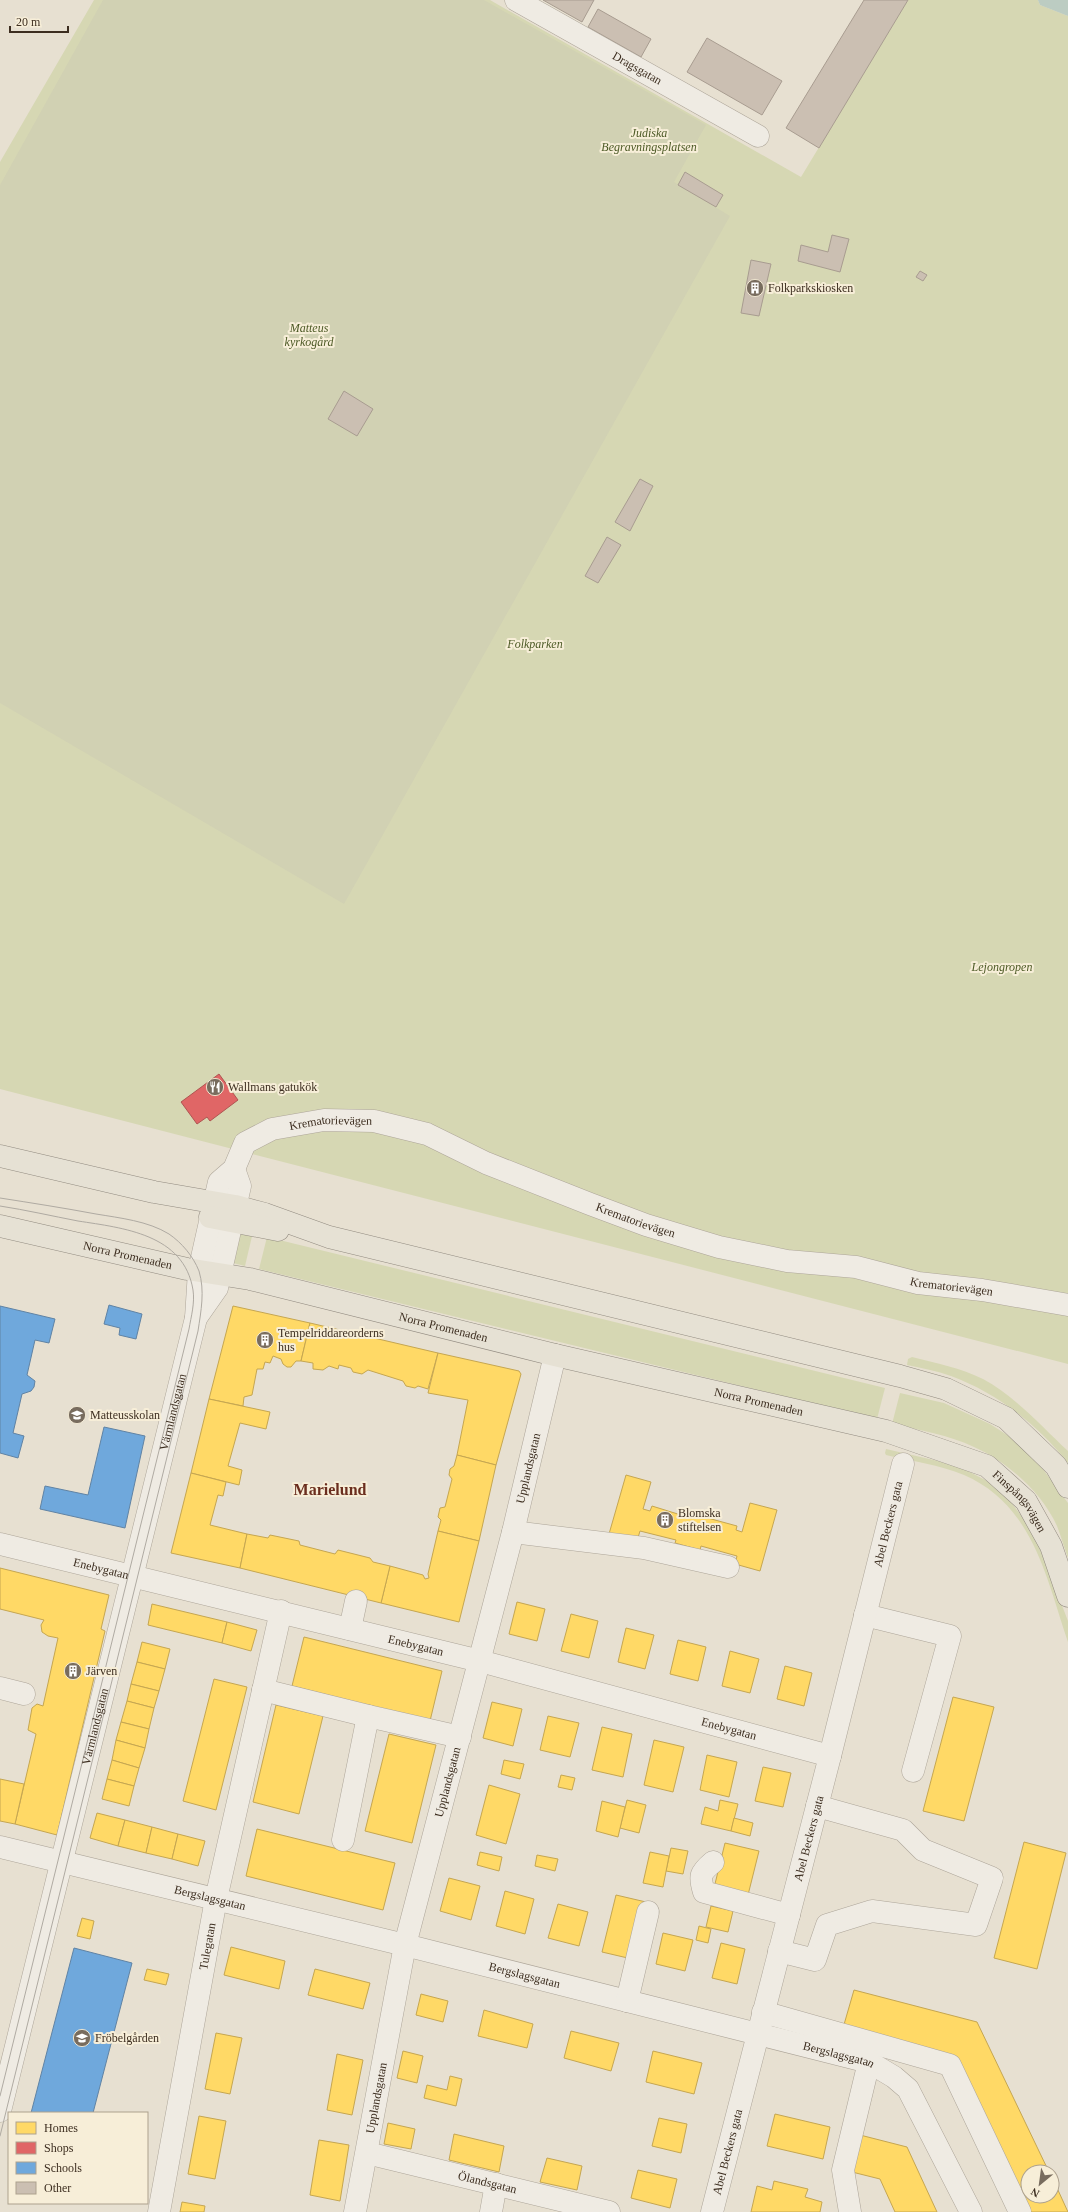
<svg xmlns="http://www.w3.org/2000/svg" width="1068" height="2212" font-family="'Times New Roman',serif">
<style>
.green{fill:#d6d7b3}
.cemetery{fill:#d1d1b3}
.water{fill:#bcccc2}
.homes{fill:#ffd966;stroke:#c5a651}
.shops{fill:#e06666;stroke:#af5551}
.schools{fill:#6fa8dc;stroke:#6083a4}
.building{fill:#cbbfb2;stroke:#a89c90}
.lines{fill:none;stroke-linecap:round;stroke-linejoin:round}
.minor-casing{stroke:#ada599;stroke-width:23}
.major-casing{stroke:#928b80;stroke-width:23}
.minor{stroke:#efebe3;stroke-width:22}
.major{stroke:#e6e1d4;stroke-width:22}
.tram{stroke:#afaaa2;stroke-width:1}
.labels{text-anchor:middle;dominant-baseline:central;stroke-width:4;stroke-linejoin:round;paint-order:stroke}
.street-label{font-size:12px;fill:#3d2e20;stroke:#f7eed8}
.park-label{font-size:12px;font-style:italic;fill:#4d5a26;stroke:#f7eed8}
.poi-label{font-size:12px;fill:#3d2e20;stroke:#f7eed8;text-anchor:start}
.district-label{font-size:16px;font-weight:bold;fill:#6b2e1e;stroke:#f7eed8}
</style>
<rect width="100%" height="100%" fill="#e7e0d1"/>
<g class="green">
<polygon points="94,0 490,0 801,177 908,0 1038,0 1040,5 1068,16 1068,1364 0,1089 0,162"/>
<polygon points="253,1232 245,1266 233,1263 237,1233"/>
<polygon points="267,1237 885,1388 877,1419 259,1269"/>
<path d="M912,1357C936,1363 961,1368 983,1379C1015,1396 1042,1427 1068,1451V1463C1038,1425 997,1393 951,1376C937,1371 921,1368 907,1365L908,1359Z"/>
<path d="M900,1393L944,1403L990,1424L1015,1440L1040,1465L1068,1503V1558C1064,1547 1061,1536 1057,1526C1042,1493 1008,1462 974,1447C949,1435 919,1430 892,1424Z"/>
<path d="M886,1449L938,1461L966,1470L987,1481L1008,1498L1034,1533L1068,1621V1642C1046,1577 1033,1505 964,1475C940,1465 911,1461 886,1455L885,1453Z"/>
</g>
<polygon class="cemetery" points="103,0 484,0 706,125 674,182 730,216 344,904 0,703 0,185"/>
<polygon class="water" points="1038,0 1068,0 1068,16 1040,5"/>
<g class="homes">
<polygon points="233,1306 310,1323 301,1361 296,1361 291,1367 287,1367 283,1364 281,1359 273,1356 270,1363 265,1362 263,1369 257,1369 252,1395 244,1397 243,1406 209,1399"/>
<polygon points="310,1323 438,1353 428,1389 418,1386 415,1388 406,1386 403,1381 368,1370 362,1374 353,1372 351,1368 339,1365 338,1369 329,1366 323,1370 313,1369 313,1363 301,1361"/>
<polygon points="438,1353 519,1371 521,1374 496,1465 457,1455 468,1400 428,1393"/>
<polygon points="209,1399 270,1412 266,1429 240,1423 228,1466 242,1470 239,1485 191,1473"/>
<polygon points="457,1455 496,1465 479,1541 438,1531 441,1520 438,1517 440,1508 445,1507 452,1479 449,1475 450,1469 454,1466"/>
<polygon points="191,1473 226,1482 223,1496 218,1495 210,1525 247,1534 240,1568 171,1553"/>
<polygon points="626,1475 651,1482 643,1509 650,1511 652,1506 681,1515 682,1511 737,1526 736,1530 742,1532 750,1503 777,1510 760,1571 735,1564 737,1556 701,1546 700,1550 675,1543 676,1540 640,1531 637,1541 609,1534"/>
<polygon points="438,1531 479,1541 459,1622 381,1603 390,1566 423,1575 425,1579 429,1578 428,1574"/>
<polygon points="247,1534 268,1538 270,1535 299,1541 300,1545 335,1554 338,1550 370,1558 373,1562 390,1566 381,1603 240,1568"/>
<polygon points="0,1568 109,1595 101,1629 105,1631 57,1835 15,1824 36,1734 28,1730 32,1708 37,1704 43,1706 58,1638 48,1636 42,1632 41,1625 44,1620 0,1609"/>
<polygon points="517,1602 545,1609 537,1641 509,1634"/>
<polygon points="152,1604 227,1622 222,1643 148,1625"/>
<polygon points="571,1614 598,1621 589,1658 561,1651"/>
<polygon points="227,1622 257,1630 251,1651 222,1643"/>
<polygon points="626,1628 654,1635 645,1669 618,1662"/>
<polygon points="304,1637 442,1671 430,1721 292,1686"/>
<polygon points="678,1640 706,1647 698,1681 670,1674"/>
<polygon points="142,1642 170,1649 165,1669 137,1662"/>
<polygon points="730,1651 759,1659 750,1693 722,1686"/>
<polygon points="137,1662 165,1669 159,1691 131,1684"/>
<polygon points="785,1666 812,1673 804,1706 777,1699"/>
<polygon points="214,1679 247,1687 216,1810 183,1801"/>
<polygon points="131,1684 159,1691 154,1708 127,1701"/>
<polygon points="953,1697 994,1707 964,1821 923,1811"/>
<polygon points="127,1701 154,1708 149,1729 121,1722"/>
<polygon points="492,1702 522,1709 513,1746 483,1738"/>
<polygon points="276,1705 323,1716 299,1814 253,1802"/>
<polygon points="548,1716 579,1723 570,1757 540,1750"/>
<polygon points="121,1722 149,1729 145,1748 116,1740"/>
<polygon points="602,1727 632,1734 623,1777 592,1770"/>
<polygon points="389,1734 436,1745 412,1843 365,1831"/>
<polygon points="116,1740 145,1748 139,1768 112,1760"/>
<polygon points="654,1740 684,1747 673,1792 644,1785"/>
<polygon points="707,1755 737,1762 729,1797 700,1790"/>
<polygon points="112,1760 139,1768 134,1786 107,1779"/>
<polygon points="504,1760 524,1764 520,1779 501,1774"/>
<polygon points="763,1767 791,1773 783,1807 755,1801"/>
<polygon points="561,1775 575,1778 572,1790 558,1787"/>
<polygon points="0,1779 24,1784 15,1824 0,1821"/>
<polygon points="107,1779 134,1786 129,1806 102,1799"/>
<polygon points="489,1785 520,1794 506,1844 476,1835"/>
<polygon points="627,1800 646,1805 639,1833 620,1828"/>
<polygon points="720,1800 738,1804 731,1831 701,1824 705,1807 718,1811"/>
<polygon points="602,1801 625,1807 618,1837 596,1831"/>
<polygon points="97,1813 125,1820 118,1846 90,1838"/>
<polygon points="734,1818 753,1823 750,1836 731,1831"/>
<polygon points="125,1820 152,1827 146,1853 118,1846"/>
<polygon points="152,1827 178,1834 172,1859 146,1853"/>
<polygon points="257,1829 395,1863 383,1910 246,1876"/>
<polygon points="178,1834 205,1841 198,1866 172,1859"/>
<polygon points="1024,1842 1066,1853 1037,1969 994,1958"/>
<polygon points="725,1843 759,1851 747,1899 713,1892"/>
<polygon points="671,1848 688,1851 683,1874 666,1871"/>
<polygon points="480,1852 502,1857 499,1871 477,1865"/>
<polygon points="650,1852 669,1856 663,1887 643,1883"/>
<polygon points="537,1855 558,1859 555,1871 535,1866"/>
<polygon points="449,1878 480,1886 471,1920 440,1911"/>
<polygon points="505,1891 534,1899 525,1934 496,1926"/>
<polygon points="616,1895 646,1902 632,1959 602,1952"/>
<polygon points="558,1904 588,1912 579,1946 548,1938"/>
<polygon points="711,1906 733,1911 728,1932 706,1927"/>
<polygon points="82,1918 94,1921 90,1939 77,1936"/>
<polygon points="699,1926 711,1929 708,1943 696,1940"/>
<polygon points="663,1933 693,1940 685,1971 656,1964"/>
<polygon points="721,1943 745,1949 737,1984 712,1978"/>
<polygon points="231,1947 285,1961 279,1989 224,1975"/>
<polygon points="147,1969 169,1974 166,1985 144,1980"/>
<polygon points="315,1969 370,1983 363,2009 308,1995"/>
<polygon points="854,1990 977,2022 1049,2172 1028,2172 1028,2196 1052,2196 1052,2177 1068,2212 1025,2212 952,2057 843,2028"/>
<polygon points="421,1994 448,2001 443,2022 416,2015"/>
<polygon points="484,2010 533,2024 527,2048 478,2036"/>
<polygon points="571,2031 619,2043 611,2071 564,2058"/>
<polygon points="216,2033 242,2038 230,2094 205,2089"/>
<polygon points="403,2051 423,2056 417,2083 397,2078"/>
<polygon points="653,2051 702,2063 694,2094 646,2082"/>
<polygon points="337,2054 363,2060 352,2115 327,2110"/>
<polygon points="450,2076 462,2079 456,2106 424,2098 427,2085 447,2090"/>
<polygon points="775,2114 830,2127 823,2159 767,2146"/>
<polygon points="199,2116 226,2121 215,2179 188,2174"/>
<polygon points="659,2118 687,2124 681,2153 652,2146"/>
<polygon points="388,2123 415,2129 411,2149 384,2144"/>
<polygon points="454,2134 504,2146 499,2172 449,2160"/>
<polygon points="860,2135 907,2147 937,2212 895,2212 880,2179 852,2172"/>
<polygon points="319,2140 349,2145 340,2201 310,2195"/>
<polygon points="547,2158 582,2166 577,2190 540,2182"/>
<polygon points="638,2170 677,2179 670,2208 631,2198"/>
<polygon points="774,2181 808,2189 805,2197 822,2202 820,2212 751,2212 757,2186 772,2190"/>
<polygon points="182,2202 205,2206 204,2212 180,2212"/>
</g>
<polygon class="shops" points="219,1074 238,1100 210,1121 207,1117 197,1124 181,1102"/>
<g class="schools">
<polygon points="109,1305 142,1314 136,1339 119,1335 120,1328 104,1324"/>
<polygon points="0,1306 55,1319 49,1343 35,1340 27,1375 35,1381 34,1387 31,1391 22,1394 13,1433 24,1436 18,1458 0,1453"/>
<polygon points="104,1427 145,1436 125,1528 40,1509 45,1486 88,1495"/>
<polygon points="74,1948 132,1963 93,2113 31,2113"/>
</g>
<g class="building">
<polygon points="543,0 594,0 582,22"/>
<polygon points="864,0 908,0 819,148 786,128"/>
<polygon points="598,9 651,39 641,57 588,27"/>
<polygon points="707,38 782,81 762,115 687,72"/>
<polygon points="685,172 723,195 716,207 678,185"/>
<polygon points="832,235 849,239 840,272 798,261 801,245 828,252"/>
<polygon points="751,260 771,264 759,316 741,313"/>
<polygon points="920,271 927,275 923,281 916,277"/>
<polygon points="344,391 373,409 357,436 328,419"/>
<polygon points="640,479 653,486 630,531 615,522"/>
<polygon points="607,537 621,545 598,583 585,576"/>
</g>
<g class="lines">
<defs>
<g id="minor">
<path id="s1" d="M516,0L758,136"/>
<polyline points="196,1318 217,1288 240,1186 234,1169"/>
<polyline points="513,1532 644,1548 728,1567"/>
<path id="s2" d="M0,1544L480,1661L830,1756"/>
<polyline points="865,1615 950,1636 913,1771"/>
<polyline points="350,1629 356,1601"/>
<polyline points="0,1688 24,1694"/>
<polyline points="263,1690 368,1716"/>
<polyline points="343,1840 368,1716 460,1737"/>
<path id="s3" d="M0,1847L405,1945L869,2062L894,2077L908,2089L971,2212"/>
<path d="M713,1862C700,1873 699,1876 704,1892L789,1915"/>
<polyline points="779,1951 815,1960 827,1925 872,1911 976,1925 992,1878 923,1850 903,1830 817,1806"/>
<polyline points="627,2001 648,1912"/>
<polyline points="763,2012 950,2065 1020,2212"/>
<path id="s4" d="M0,2111L196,1318L199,1271L219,1182L234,1169L245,1143L272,1129L324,1120L374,1121L427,1134L486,1163L590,1204L646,1225L719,1247L787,1261L856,1267L918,1283L982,1290L1068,1305"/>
<path id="s5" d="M367,2153L609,2212"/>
<path id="s6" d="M159,2212L216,1899L281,1611"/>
<path id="s7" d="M355,2212L405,1945L513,1532L555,1355"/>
<polyline points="491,2212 496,2184"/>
<path id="s8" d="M712,2212L830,1756L903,1464"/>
<polyline points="850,2212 843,2170 869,2062"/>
</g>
<g id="major">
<polyline points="0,1156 154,1192 235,1206 265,1214 329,1237 900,1376 946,1389 1006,1418 1056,1466 1068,1487"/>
<polyline points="210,1217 278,1230"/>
<path id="s9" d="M0,1226L187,1269L250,1279L555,1355L886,1431L987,1466L1026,1501L1051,1546L1068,1596"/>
</g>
</defs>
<use href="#minor" class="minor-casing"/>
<use href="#major" class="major-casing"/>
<use href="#minor" class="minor"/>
<use href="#major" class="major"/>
<g class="tram">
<path d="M0,1198C32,1203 64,1208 96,1214C120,1218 148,1221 169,1234C182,1243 193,1256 199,1271C205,1291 201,1311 198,1331L0,2136"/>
<path d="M0,1206C26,1210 52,1216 78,1221C123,1228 184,1234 193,1290C195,1303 191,1317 189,1329L0,2096"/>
</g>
</g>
<defs>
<symbol id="building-disc" viewBox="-11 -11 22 22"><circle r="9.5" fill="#786c5e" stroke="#f7eed8"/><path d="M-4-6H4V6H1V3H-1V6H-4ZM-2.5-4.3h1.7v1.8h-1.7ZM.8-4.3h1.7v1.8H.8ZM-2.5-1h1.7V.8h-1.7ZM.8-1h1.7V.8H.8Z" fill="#fff"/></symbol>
<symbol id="restaurant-disc" viewBox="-11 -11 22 22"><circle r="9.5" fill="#786c5e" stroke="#f7eed8"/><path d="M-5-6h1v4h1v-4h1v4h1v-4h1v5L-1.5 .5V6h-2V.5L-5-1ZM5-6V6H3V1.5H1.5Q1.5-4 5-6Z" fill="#fff"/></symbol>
<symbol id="school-disc" viewBox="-11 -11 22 22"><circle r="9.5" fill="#786c5e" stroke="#f7eed8"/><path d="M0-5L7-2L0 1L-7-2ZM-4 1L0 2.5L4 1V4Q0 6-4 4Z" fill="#fff"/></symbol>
</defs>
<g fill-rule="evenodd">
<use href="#building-disc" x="745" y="278" width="20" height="20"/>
<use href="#restaurant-disc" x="205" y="1077" width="20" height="20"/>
<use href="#building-disc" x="255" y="1330" width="20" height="20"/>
<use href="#school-disc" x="67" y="1405" width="20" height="20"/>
<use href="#building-disc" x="655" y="1510" width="20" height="20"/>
<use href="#building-disc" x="63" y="1661" width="20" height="20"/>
<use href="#school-disc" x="72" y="2028" width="20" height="20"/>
</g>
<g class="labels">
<g class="street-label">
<text stroke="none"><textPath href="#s1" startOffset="139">Dragsgatan</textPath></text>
<text stroke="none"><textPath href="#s4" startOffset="1093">Krematorievägen</textPath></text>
<text stroke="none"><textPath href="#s4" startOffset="1417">Krematorievägen</textPath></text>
<text stroke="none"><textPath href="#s9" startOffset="131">Norra Promenaden</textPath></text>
<text stroke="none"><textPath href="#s4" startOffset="1741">Krematorievägen</textPath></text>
<text stroke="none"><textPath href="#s9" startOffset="455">Norra Promenaden</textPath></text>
<text stroke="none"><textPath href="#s9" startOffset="779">Norra Promenaden</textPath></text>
<text stroke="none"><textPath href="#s4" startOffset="720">Värmlandsgatan</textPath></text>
<text stroke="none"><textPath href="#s7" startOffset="764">Upplandsgatan</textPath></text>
<text stroke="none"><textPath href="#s9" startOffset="1065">Finspångsvägen</textPath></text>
<text stroke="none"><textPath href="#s8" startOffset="710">Abel Beckers gata</textPath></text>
<text stroke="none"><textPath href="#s2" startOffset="104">Enebygatan</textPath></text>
<text stroke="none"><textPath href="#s2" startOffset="428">Enebygatan</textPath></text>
<text stroke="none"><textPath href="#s4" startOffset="396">Värmlandsgatan</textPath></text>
<text stroke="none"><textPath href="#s2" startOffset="752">Enebygatan</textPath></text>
<text stroke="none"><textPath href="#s7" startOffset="440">Upplandsgatan</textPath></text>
<text stroke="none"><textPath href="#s8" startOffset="386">Abel Beckers gata</textPath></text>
<text stroke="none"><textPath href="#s3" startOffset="216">Bergslagsgatan</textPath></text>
<text stroke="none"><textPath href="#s6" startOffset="270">Tulegatan</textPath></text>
<text stroke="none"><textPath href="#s3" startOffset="540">Bergslagsgatan</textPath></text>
<text stroke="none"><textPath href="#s3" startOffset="864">Bergslagsgatan</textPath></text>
<text stroke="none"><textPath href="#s7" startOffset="116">Upplandsgatan</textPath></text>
<text stroke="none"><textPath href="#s8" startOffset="62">Abel Beckers gata</textPath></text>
<text stroke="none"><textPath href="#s5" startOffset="124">Ölandsgatan</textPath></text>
</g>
<g class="park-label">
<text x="649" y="133">Judiska<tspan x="649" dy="14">Begravningsplatsen</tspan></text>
<text x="309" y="328">Matteus<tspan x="309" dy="14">kyrkogård</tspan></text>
<text x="535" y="644">Folkparken</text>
<text x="1002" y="967">Lejongropen</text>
</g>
<g class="poi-label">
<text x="768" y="288">Folkparkskiosken</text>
<text x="228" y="1087">Wallmans gatukök</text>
<text x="278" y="1333">Tempelriddareorderns<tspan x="278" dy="14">hus</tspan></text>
<text x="90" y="1415">Matteusskolan</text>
<text x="678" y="1513">Blomska<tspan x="678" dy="14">stiftelsen</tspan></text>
<text x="86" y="1671">Järven</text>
<text x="95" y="2038">Fröbelgården</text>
</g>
<g class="district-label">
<text x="330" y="1489">Marielund</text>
</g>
</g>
<rect x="8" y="2112" width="140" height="92" fill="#f7eed8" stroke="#ada18e"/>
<rect x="16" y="2122" width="20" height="12" fill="#ffd966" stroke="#ada18e"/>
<text x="44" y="2132" font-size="12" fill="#3d2e20">Homes</text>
<rect x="16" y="2142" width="20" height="12" fill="#e06666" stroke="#ada18e"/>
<text x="44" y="2152" font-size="12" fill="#3d2e20">Shops</text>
<rect x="16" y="2162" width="20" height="12" fill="#6fa8dc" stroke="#ada18e"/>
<text x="44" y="2172" font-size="12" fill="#3d2e20">Schools</text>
<rect x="16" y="2182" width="20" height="12" fill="#cbbfb2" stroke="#ada18e"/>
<text x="44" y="2192" font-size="12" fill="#3d2e20">Other</text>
<g transform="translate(1040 2184) rotate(209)"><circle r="19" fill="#f7eed8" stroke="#ada18e"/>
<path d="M0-3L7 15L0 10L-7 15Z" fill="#786c5e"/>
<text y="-6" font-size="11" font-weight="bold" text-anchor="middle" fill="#3d2e20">N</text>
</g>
<path d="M10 26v6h58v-6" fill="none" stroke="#3d2e20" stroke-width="2"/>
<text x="16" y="26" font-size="12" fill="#3d2e20" stroke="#f7eed8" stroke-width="3" paint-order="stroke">20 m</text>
</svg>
